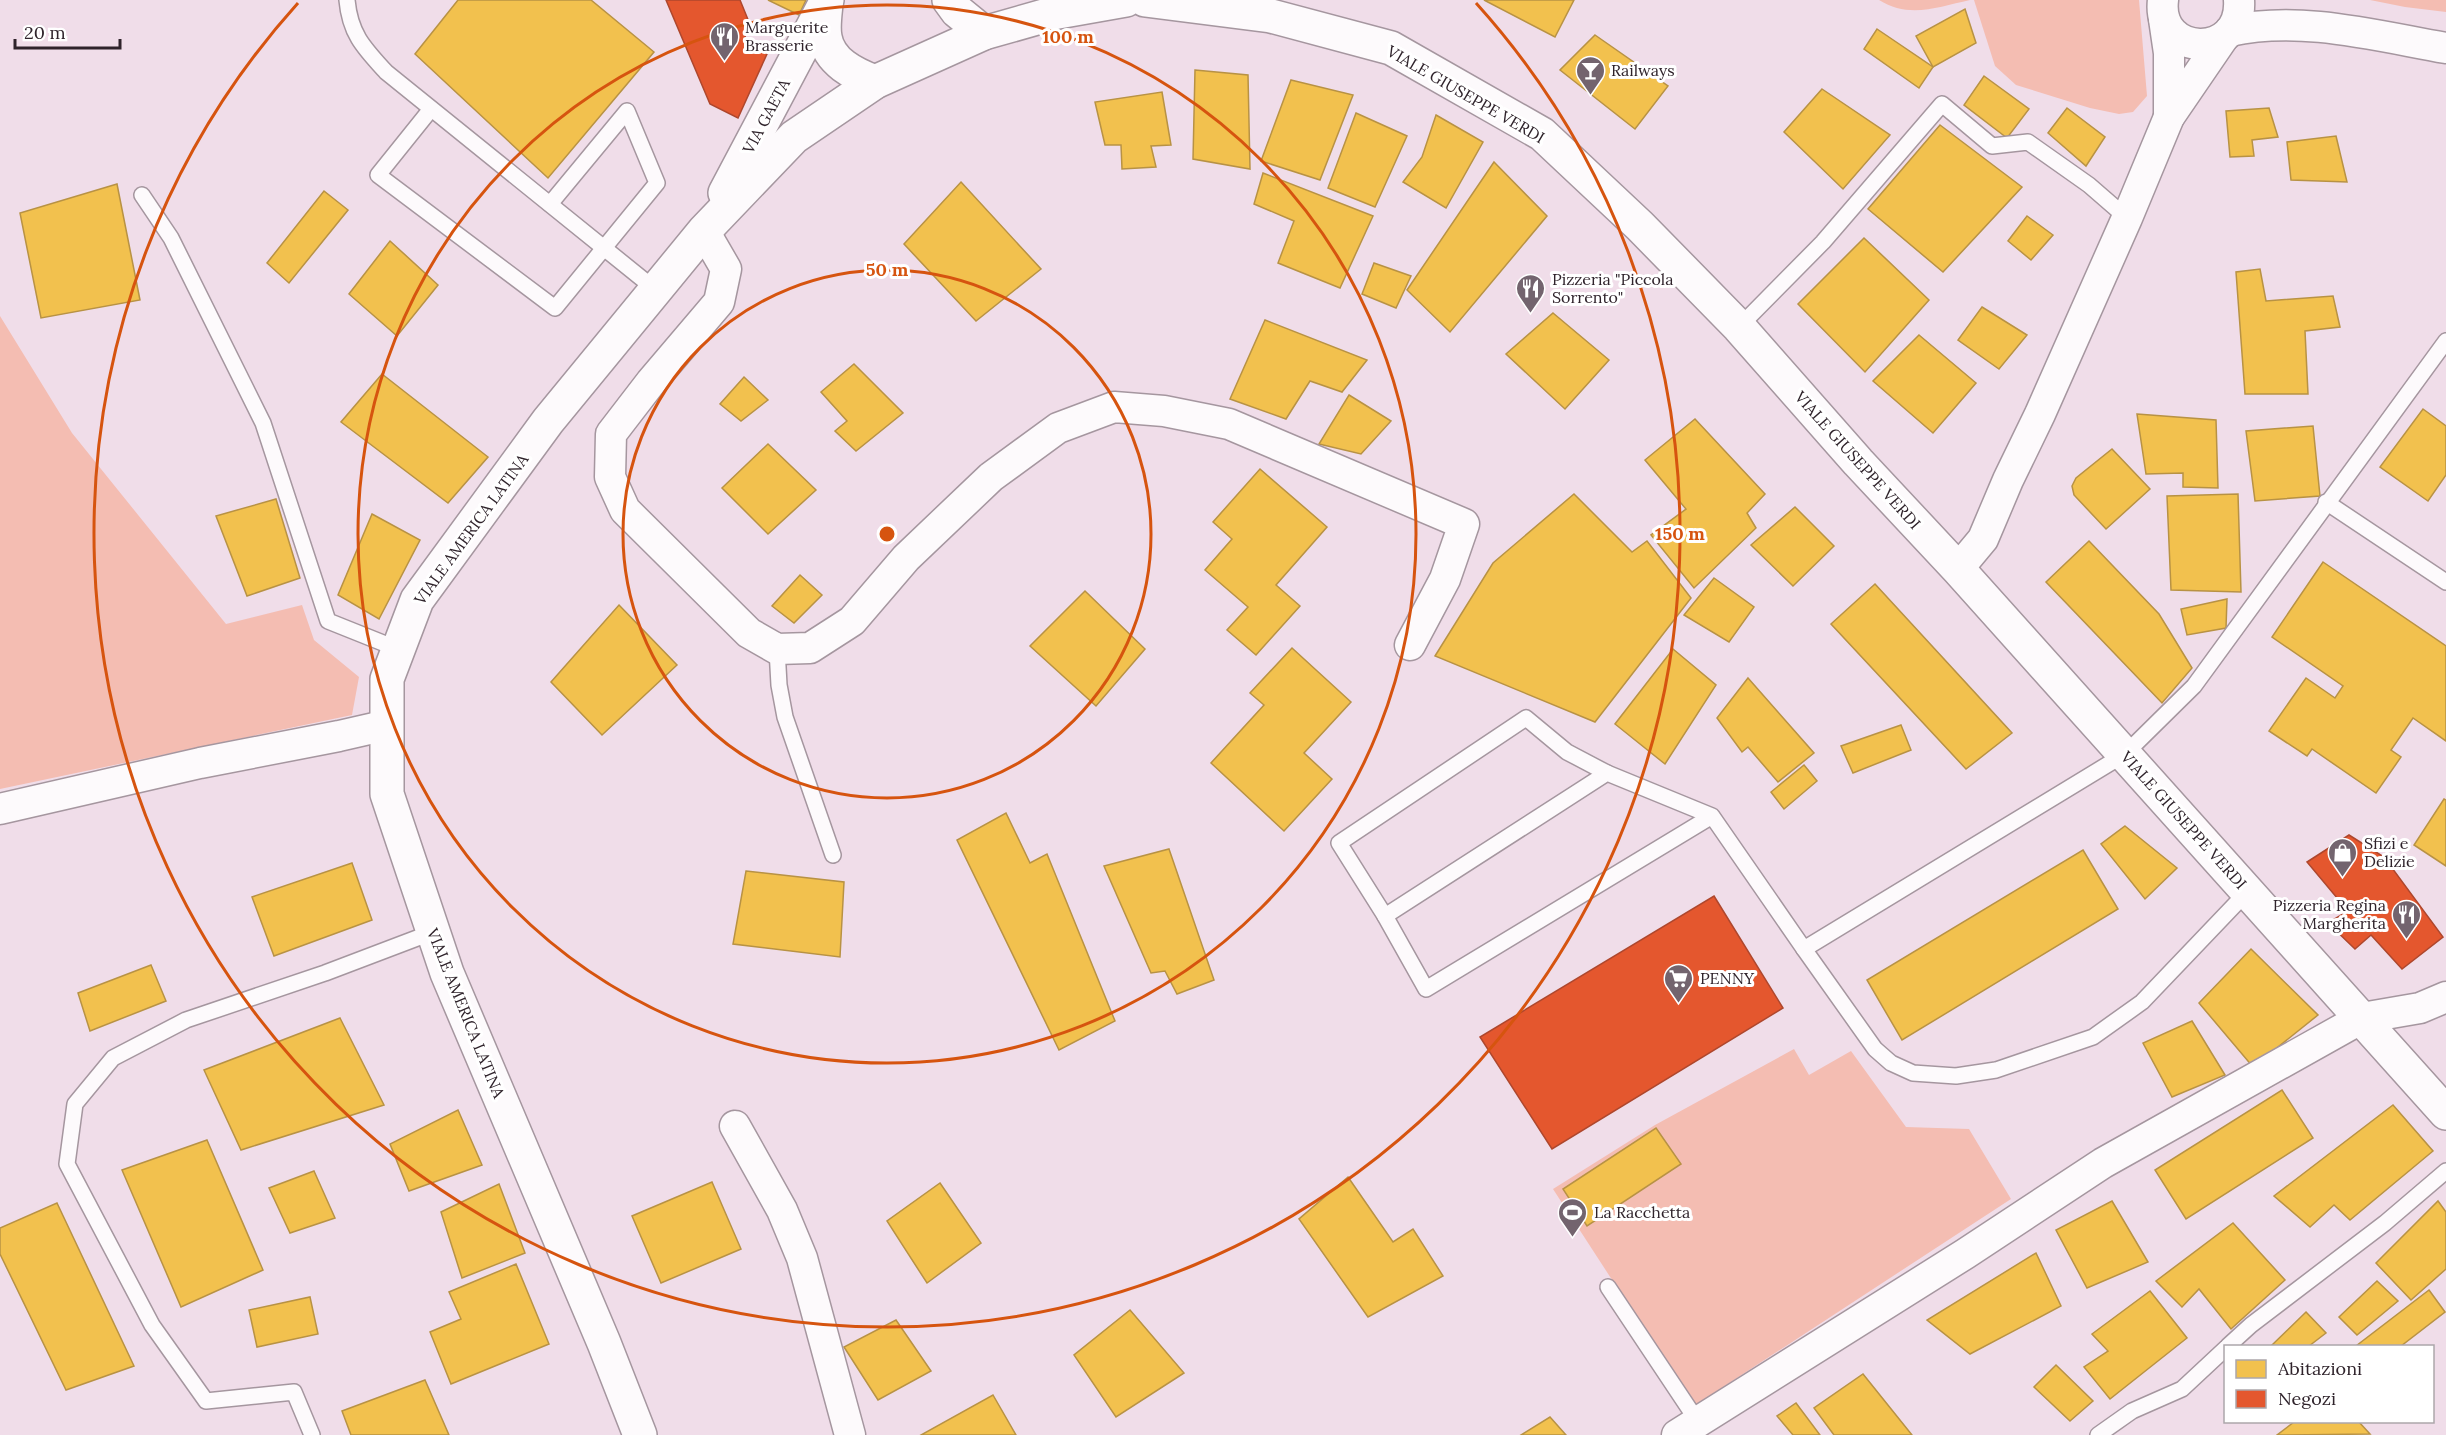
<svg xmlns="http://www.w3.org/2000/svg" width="2446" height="1435" font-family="Lora,serif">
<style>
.green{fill:#f4bdb2}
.homes{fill:#f2c14e;stroke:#b89244;stroke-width:1.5}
.shops{fill:#e4572e;stroke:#ae472d;stroke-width:1.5}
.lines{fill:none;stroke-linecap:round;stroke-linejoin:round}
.lane-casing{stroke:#a5969f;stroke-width:18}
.street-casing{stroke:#a5969f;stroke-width:33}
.secondary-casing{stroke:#a5969f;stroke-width:36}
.lane{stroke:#fdfafc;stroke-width:15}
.street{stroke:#fdfafc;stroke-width:30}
.secondary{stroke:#fdfafc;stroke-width:33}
.ring{fill:none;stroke:#d6540f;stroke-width:3}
.labels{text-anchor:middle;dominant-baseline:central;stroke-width:6;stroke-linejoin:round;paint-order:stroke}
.poi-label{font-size:16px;fill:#2f232b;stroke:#fff;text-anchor:start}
.street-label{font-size:16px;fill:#2f232b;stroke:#fff}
.centre{fill:#d6540f;stroke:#fff;stroke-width:3}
.ring-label{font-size:18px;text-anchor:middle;font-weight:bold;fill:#d6540f;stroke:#fff;stroke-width:6;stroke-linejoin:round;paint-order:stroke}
</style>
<rect width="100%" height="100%" fill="#f0dde9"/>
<g class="green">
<path d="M1879,0H1970C1938,7 1909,19 1879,0Z"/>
<polygon points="1974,0 2139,0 2147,96 2133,112 2119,114 2090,108 2016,85 1995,66"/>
<polygon points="2370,0 2446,0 2446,12 2405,7"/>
<polygon points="0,316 72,433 226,624 302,605 314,640 359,677 352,715 0,789"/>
<polygon points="1794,1049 1809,1075 1851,1051 1906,1127 1969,1129 2011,1199 1694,1406 1553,1189 1655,1125"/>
</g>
<g class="homes">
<polygon points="458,0 591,0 654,52 548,178 415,54"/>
<polygon points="768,0 806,0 799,15"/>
<polygon points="1484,0 1574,0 1555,37"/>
<polygon points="1965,9 1976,43 1933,67 1916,36"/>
<polygon points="1877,29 1933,67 1919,88 1864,49"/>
<polygon points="1595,35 1668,86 1635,129 1560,70"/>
<polygon points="1195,70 1248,75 1250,169 1193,159"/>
<polygon points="1984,76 2029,109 2007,138 1964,105"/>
<polygon points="1291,80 1353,95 1320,180 1261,161"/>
<polygon points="1822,89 1890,135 1843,189 1784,132"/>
<polygon points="1162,92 1171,145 1151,146 1156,167 1122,169 1121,145 1105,145 1095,102"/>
<polygon points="2067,108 2105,137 2086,166 2048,133"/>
<polygon points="2269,108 2278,137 2252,140 2254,156 2230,157 2226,111"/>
<polygon points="1356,113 1407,136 1375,207 1328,188"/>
<polygon points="1436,115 1483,142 1446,208 1403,182 1422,157"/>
<polygon points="1940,125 2022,187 1943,272 1868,209"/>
<polygon points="2336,136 2347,182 2291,180 2287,142"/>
<polygon points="1494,162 1547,216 1450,332 1407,290"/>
<polygon points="1263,173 1373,216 1340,288 1278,263 1294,221 1254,204"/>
<polygon points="961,182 1041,269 976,321 904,244"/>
<polygon points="117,184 140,300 41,318 20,213"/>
<polygon points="324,191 348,210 289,283 267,263"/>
<polygon points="2027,216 2053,235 2031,260 2008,241"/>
<polygon points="1864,238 1929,300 1865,372 1798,304"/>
<polygon points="390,241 438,285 397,336 349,294"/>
<polygon points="1374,263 1411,276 1396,308 1362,294"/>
<polygon points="2260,269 2266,301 2333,296 2340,327 2305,331 2308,394 2245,394 2236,272"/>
<polygon points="1982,307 2027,335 1999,369 1958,340"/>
<polygon points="1553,313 1609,360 1565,409 1506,354"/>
<polygon points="1265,320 1367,360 1342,392 1310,381 1286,419 1230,399"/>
<polygon points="1919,335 1976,383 1933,433 1873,381"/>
<polygon points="854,364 903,413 856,451 835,431 847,421 821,392"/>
<polygon points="382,374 488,457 448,503 341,422"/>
<polygon points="744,377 768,400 741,421 720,404"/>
<polygon points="1349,395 1391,421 1361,454 1319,444"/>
<polygon points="2423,409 2446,426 2446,475 2428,501 2380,467"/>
<polygon points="2137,414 2216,420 2218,488 2183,487 2183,473 2146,474"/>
<polygon points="1695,419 1765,494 1747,513 1756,528 1694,588 1651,535 1686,509 1645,460"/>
<polygon points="2313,426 2320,496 2255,501 2246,431"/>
<polygon points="768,444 816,490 768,534 722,488"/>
<polygon points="2112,449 2150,489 2106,529 2074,495 2072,486 2076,478"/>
<polygon points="1260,469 1327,527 1276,585 1300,606 1256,655 1227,630 1248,607 1205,570 1232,539 1213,522"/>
<polygon points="1574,494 1632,552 1647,541 1691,598 1595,722 1435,656 1493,563"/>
<polygon points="2238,494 2241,592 2171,590 2167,496"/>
<polygon points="276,499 300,578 247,596 216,516"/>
<polygon points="1795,507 1834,546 1793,586 1751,545"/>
<polygon points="372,514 420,540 379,619 338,595"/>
<polygon points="2089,541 2159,614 2192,668 2162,703 2046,582"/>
<polygon points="2323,562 2446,646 2446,741 2413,718 2391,750 2401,757 2376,793 2312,749 2307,756 2269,731 2306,678 2335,698 2343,686 2272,637"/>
<polygon points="800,575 822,595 794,623 772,606"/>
<polygon points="1714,578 1754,607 1729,642 1684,615"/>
<polygon points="1875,584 2012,733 1966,769 1831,624"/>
<polygon points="1085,591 1145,649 1096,706 1030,646"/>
<polygon points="2227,599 2226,628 2187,635 2181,609"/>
<polygon points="619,605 677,665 602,735 551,682"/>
<polygon points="1292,648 1351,702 1304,753 1332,779 1284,831 1211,763 1264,705 1250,693"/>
<polygon points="1673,649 1716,685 1665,764 1615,724"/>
<polygon points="1748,678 1814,753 1778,782 1748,747 1742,752 1717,718"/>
<polygon points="1901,725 1911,750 1853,773 1841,746"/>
<polygon points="1804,765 1817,781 1784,809 1771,792"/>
<polygon points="2444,799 2446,800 2446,866 2414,845"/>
<polygon points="1006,813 1030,863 1047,854 1115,1021 1059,1050 957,840"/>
<polygon points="2125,826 2177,868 2145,899 2101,844"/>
<polygon points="1169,849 1214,980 1177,994 1165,971 1151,973 1104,866"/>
<polygon points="2083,850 2118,909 1902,1040 1867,980"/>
<polygon points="352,863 372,920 274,956 252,897"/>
<polygon points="746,871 844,882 840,957 733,944"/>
<polygon points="2251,949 2318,1015 2253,1067 2199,1003"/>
<polygon points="151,965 166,1001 90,1031 78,993"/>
<polygon points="340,1018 384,1105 241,1150 204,1070"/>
<polygon points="2192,1021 2225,1075 2172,1097 2143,1043"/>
<polygon points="2282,1090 2313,1138 2186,1219 2155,1170"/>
<polygon points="2393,1105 2433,1151 2350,1220 2334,1205 2310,1227 2274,1196"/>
<polygon points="458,1110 482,1165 409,1191 390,1144"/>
<polygon points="1656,1128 1681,1164 1587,1226 1563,1189"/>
<polygon points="207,1140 263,1270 181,1307 122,1170"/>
<polygon points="314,1171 335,1218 290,1233 269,1188"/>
<polygon points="1348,1177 1393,1242 1413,1229 1443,1276 1368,1317 1299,1219"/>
<polygon points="712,1182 741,1249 661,1283 632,1216"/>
<polygon points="940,1183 981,1243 927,1283 887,1221"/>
<polygon points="499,1184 525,1253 462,1278 441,1212"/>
<polygon points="2112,1201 2148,1262 2087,1288 2056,1230"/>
<polygon points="2438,1201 2446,1212 2446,1269 2411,1300 2376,1263"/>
<polygon points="57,1203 134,1366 66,1390 0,1254 0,1228"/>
<polygon points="2233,1223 2285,1280 2231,1329 2199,1289 2182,1307 2156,1281"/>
<polygon points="2036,1253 2061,1306 1970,1354 1927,1320"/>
<polygon points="516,1264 549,1344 451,1384 430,1332 461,1319 449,1292"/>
<polygon points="2377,1281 2398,1301 2357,1335 2339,1317"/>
<polygon points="2429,1290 2445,1312 2401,1346 2356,1346"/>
<polygon points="2150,1291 2187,1338 2110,1399 2084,1367 2108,1351 2092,1334"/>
<polygon points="310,1297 318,1334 257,1347 249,1310"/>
<polygon points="1130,1310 1184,1373 1116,1417 1074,1355"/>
<polygon points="2306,1312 2326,1333 2309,1346 2271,1346"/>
<polygon points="896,1320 931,1371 878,1400 844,1347"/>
<polygon points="2056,1365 2093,1401 2070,1421 2034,1387"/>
<polygon points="1863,1374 1912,1435 1834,1435 1814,1408"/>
<polygon points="425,1380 449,1435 351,1435 342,1411"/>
<polygon points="993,1395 1016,1435 921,1435"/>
<polygon points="1796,1403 1820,1435 1793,1435 1777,1416"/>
<polygon points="1550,1417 1566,1435 1521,1435"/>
<polygon points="2294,1422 2359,1422 2370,1434 2277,1435"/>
</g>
<g class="shops">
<polygon points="666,0 740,0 749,22 744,41 767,54 738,118 710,104"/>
<polygon points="2349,835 2384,857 2443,937 2402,969 2371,935 2355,949 2328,923 2348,911 2307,862"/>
<polygon points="1714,896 1783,1008 1552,1149 1480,1037"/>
</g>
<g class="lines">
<defs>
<g id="lane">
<path d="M347,0C350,34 364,48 386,72L656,290"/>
<polyline points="431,109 378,175 555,308 657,183 627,111 550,204"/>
<polyline points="142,195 171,238 263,423 328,621 398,649"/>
<polyline points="1739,327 1823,242 1942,104 1992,146 2028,142 2089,185 2127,218"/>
<polyline points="2326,502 2446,582"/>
<polyline points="777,649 779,685 785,717 833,855"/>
<polyline points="1712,816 1426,989 1385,916 1607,773 1712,816 1804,949 2125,754 2194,686 2446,341"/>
<polyline points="1385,916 1339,843 1526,718 1567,752 1607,773"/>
<polyline points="1804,949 1875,1049 1891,1063 1913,1073 1956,1076 1996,1070 2093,1037 2142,1002 2248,891"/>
<polyline points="1608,1287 1698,1422"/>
<polyline points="2228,1346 2251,1325 2385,1223 2446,1171"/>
<polyline points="312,1435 294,1392 206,1401 152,1325 67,1164 75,1104 113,1058 186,1020 325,973 433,932"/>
<polyline points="2098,1435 2132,1411 2182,1389 2226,1348"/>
</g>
<g id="street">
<path d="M2163,0C2156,57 2243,60 2239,0"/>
<polyline points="2164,19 2169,53 2169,117"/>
<path d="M2230,31C2300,15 2377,36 2446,48"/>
<polyline points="704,231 726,269 719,302 651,382 611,434 610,477 625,510 749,633 777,649 810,648 852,621 906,558 991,477 1058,428 1114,407 1164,411 1229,424 1464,524 1445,579 1410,645"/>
<polyline points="1958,569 1983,539 2008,480 2040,414 2127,218 2169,117 2223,38"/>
<polyline points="0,809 200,763 339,736 387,725"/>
<polyline points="735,1126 782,1210 802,1258 850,1435"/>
<polyline points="1677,1435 1965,1254 2103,1163 2362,1018 2420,1008 2446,997"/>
</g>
<g id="secondary">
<polyline points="949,0 957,11 984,33"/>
<polyline points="1145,0 1271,16 1391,48 1542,134 1640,226 1739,327 1858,462 1958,569 2446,1113"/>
<path d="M826,4C825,14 823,27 825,37C829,62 854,74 875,82"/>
<polyline points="725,193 827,0"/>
<polyline points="640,1435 604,1343 447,973 387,794 387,679 417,600 548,421 704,231 794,137 875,82 984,33 1058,12 1126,0"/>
</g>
</defs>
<use href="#lane" class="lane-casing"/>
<use href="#street" class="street-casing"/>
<use href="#secondary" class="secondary-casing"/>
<use href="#lane" class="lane"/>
<use href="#street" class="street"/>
<use href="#secondary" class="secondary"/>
</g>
<g class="ring">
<circle cx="887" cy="534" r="264"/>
<circle cx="887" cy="534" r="529"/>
<path d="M1476 3A793 793 0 1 1 298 3"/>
</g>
<defs>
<symbol id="restaurant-pin" viewBox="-11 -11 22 30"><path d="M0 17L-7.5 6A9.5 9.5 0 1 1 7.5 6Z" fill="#73646e" stroke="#fff"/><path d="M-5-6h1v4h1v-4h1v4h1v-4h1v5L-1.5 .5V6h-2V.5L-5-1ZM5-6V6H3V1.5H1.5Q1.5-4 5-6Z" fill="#fff"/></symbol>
<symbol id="bar-pin" viewBox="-11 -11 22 30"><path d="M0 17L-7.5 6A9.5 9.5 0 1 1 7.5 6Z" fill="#73646e" stroke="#fff"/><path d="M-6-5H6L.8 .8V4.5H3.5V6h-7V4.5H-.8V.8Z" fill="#fff"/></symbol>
<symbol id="shop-pin" viewBox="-11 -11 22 30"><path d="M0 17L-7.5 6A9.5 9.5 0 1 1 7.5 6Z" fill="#73646e" stroke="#fff"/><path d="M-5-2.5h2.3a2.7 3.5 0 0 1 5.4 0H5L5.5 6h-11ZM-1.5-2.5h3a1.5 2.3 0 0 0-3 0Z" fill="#fff"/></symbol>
<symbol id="supermarket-pin" viewBox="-11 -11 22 30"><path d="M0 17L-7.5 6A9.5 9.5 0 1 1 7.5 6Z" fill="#73646e" stroke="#fff"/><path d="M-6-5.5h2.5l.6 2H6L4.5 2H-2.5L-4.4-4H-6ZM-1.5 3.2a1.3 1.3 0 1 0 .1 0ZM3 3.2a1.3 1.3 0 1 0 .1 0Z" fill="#fff"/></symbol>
<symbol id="stadium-pin" viewBox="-11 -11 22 30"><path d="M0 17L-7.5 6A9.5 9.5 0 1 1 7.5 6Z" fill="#73646e" stroke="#fff"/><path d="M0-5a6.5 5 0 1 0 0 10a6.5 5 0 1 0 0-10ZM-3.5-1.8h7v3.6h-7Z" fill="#fff"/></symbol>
</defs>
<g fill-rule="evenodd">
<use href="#restaurant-pin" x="708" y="20" width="33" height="45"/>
<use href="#bar-pin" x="1574" y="54" width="33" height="45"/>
<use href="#restaurant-pin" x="1514" y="272" width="33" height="45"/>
<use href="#shop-pin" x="2326" y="836" width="33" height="45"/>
<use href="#restaurant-pin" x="2390" y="898" width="33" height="45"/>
<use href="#supermarket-pin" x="1662" y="962" width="33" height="45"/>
<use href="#stadium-pin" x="1556" y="1196" width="33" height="45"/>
</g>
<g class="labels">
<g class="poi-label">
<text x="745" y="27">Marguerite<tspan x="745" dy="18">Brasserie</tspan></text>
<text x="1611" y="70">Railways</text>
<text x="1552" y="279">Pizzeria "Piccola<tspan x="1552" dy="18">Sorrento"</tspan></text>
<text x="2364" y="843">Sfizi e<tspan x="2364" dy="18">Delizie</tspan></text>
<text x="2386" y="905" text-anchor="end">Pizzeria Regina<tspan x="2386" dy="18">Margherita</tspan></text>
<text x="1700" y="978">PENNY</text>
<text x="1594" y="1212">La Racchetta</text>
</g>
<g class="street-label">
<text transform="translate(1466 94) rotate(30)">VIALE GIUSEPPE VERDI</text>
<text transform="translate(766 116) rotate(-62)">VIA GAETA</text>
<text transform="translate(1858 460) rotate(48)">VIALE GIUSEPPE VERDI</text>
<text transform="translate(471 529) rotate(-54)">VIALE AMERICA LATINA</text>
<text transform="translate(2184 820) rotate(48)">VIALE GIUSEPPE VERDI</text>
<text transform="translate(466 1013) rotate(68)">VIALE AMERICA LATINA</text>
</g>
</g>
<circle cx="887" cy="534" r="9" class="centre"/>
<g class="ring-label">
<text x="1068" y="43">100 m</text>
<text x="887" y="276">50 m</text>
<text x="1680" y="540">150 m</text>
</g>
<rect x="2224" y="1345" width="210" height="78" fill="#ffffff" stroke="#aca7aa" stroke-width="1.5"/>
<rect x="2236" y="1360" width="30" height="18" fill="#f2c14e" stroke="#aca7aa" stroke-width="1.5"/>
<text x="2278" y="1375" font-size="18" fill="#2f232b">Abitazioni</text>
<rect x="2236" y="1390" width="30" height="18" fill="#e4572e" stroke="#aca7aa" stroke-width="1.5"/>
<text x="2278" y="1405" font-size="18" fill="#2f232b">Negozi</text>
<path d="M15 39v9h105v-9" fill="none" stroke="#2f232b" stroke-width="3"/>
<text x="24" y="39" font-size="18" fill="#2f232b" stroke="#ffffff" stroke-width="4.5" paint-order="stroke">20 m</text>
</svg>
